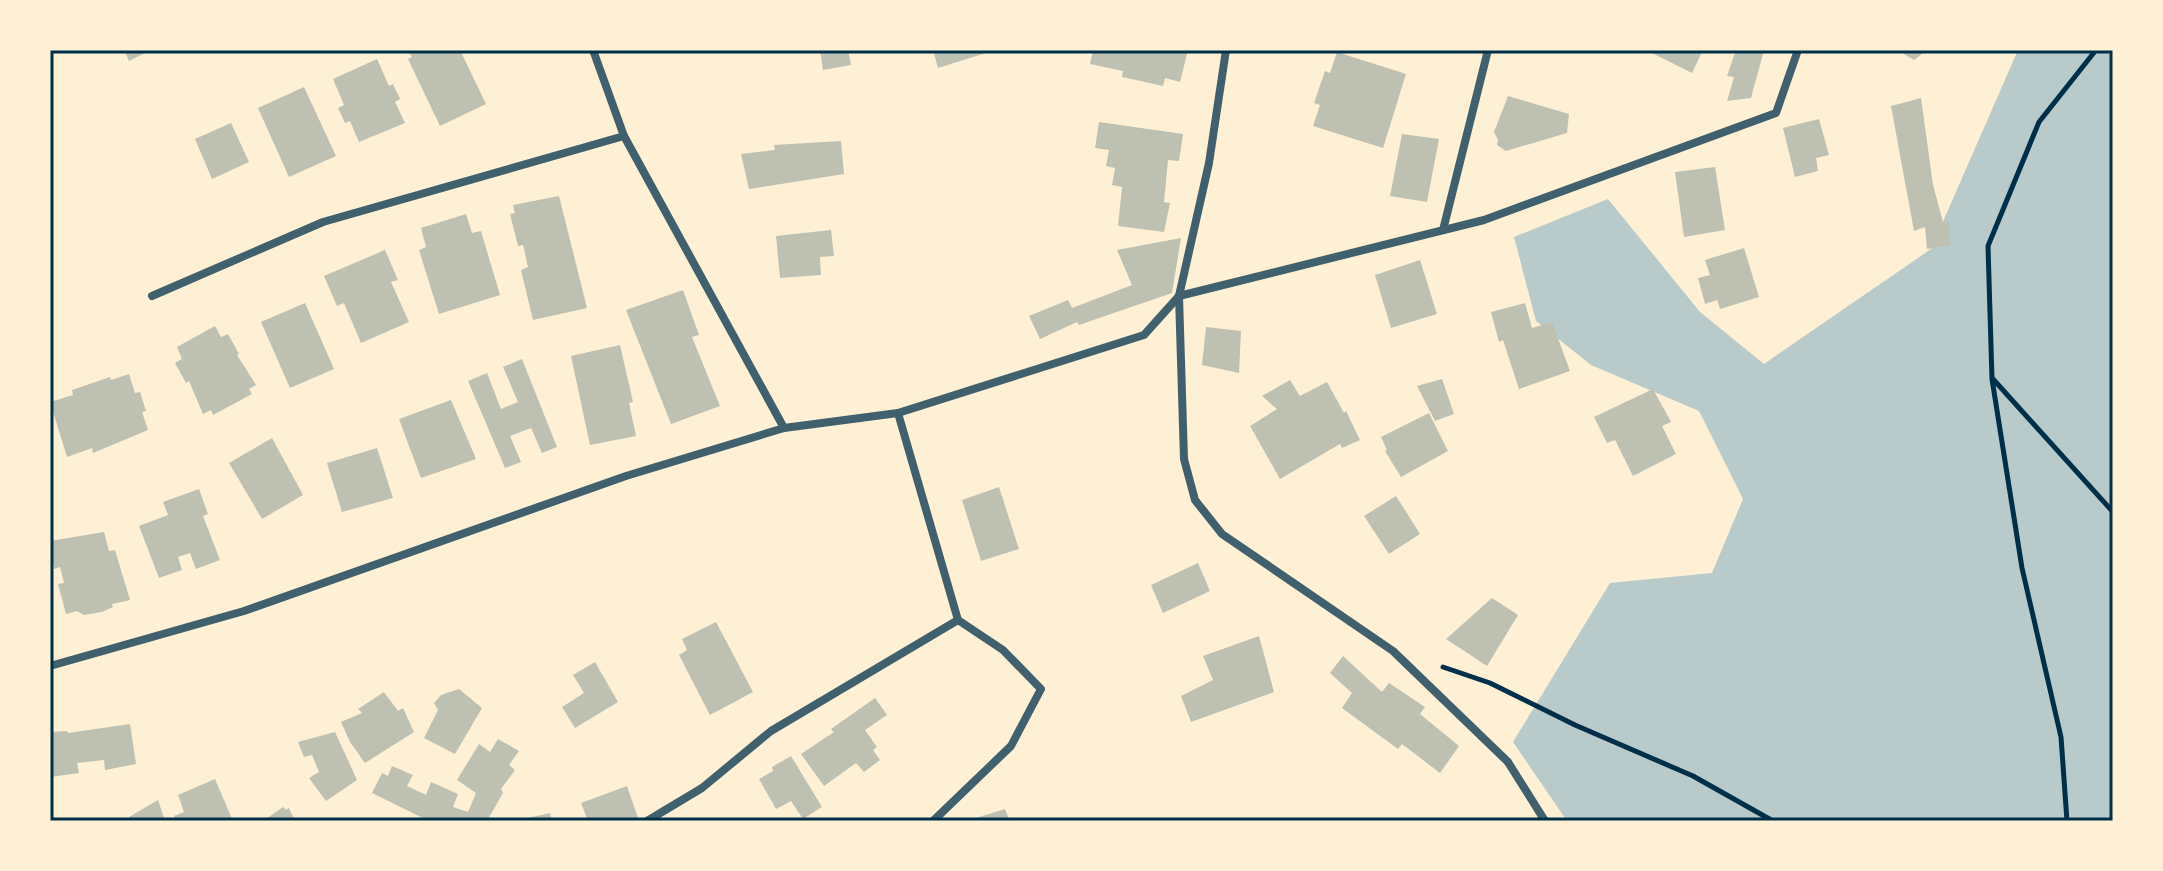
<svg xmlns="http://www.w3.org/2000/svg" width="2163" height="871" font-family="Rubik,sans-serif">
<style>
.green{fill:#b9caca}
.building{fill:#bec0b2}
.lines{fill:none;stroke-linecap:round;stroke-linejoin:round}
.path{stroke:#003049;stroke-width:5}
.minor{stroke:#3f606c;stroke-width:8}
.neatline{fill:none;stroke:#003049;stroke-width:3}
</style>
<rect width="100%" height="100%" fill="#fdf0d5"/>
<polygon class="green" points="2018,50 2113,50 2113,821 1567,821 1513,742 1610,583 1712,573 1743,499 1699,411 1591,365 1536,321 1514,237 1608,199 1700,312 1764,364 1931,249"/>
<g class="building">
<polygon points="124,50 151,50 129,61"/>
<polygon points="414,50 460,50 486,104 440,126 408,59 412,57 409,52"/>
<polygon points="820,50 848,50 851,65 823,70"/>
<polygon points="933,50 992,50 992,51 938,68"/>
<polygon points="1093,50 1188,50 1180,82 1165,78 1163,86 1122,77 1123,71 1090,64"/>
<polygon points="1646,50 1703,50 1692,73"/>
<polygon points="1736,50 1764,50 1751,98 1727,101 1734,77 1727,76"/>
<polygon points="1897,50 1927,50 1914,60"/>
<polygon points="1337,52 1406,74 1383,148 1313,126 1320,105 1314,103 1325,71 1330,73"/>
<polygon points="377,59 389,86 393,84 400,99 395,102 405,123 359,142 350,121 345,123 338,108 344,105 333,79"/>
<polygon points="304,87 336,156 289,177 258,108"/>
<polygon points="1508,96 1569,114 1567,133 1506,151 1497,145 1498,140 1494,132"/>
<polygon points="1921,98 1933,185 1943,222 1949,221 1950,245 1927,249 1925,227 1914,231 1891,106"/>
<polygon points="1819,119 1829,155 1816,158 1818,171 1795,177 1783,128"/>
<polygon points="1099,122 1183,134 1179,161 1168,160 1164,202 1170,203 1164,232 1118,226 1122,187 1112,185 1115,168 1106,166 1109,150 1095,148"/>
<polygon points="231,123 249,162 212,179 195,139"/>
<polygon points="1402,134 1439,139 1427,202 1390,196"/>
<polygon points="841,141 844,174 749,189 741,154 775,150 774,145"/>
<polygon points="1715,167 1725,230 1684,237 1675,172"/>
<polygon points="559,196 587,308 533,320 521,270 528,267 523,245 518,246 510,214 515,213 513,205"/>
<polygon points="466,214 472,233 481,231 500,295 439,314 419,250 426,247 421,228"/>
<polygon points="831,230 834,256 820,257 821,275 780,278 776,236"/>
<polygon points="1181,238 1172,293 1079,325 1077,322 1040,339 1029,316 1068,300 1072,308 1132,285 1117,250"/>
<polygon points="1744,248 1759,297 1720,309 1717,300 1705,304 1698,278 1710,275 1705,260"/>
<polygon points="385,250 398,280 391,282 409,322 361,343 344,303 337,306 324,276"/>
<polygon points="1420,260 1437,314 1391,328 1375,275"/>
<polygon points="683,290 699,335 692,337 720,406 671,424 626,310"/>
<polygon points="305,303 334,369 290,388 261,322"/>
<polygon points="1525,303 1532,328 1552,322 1570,371 1519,389 1503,340 1499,342 1491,312"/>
<polygon points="215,326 221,337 228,334 239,354 237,355 256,385 249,389 252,394 213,415 211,410 203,414 189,381 186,383 175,363 182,359 177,347"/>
<polygon points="1206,327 1241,331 1239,373 1202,365"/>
<polygon points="620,345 633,402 629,403 636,436 590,445 571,356"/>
<polygon points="522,359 557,447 542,453 531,428 510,436 521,462 505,468 468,381 487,373 501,409 518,402 503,367"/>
<polygon points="129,374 135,393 140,392 146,411 142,412 148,430 93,453 92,448 67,457 50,402 73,395 72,390 110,377 111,380"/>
<polygon points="1442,379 1454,414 1435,421 1417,386"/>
<polygon points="1290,380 1300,396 1327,382 1344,413 1346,411 1360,440 1342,448 1340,444 1280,479 1250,426 1277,409 1262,396"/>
<polygon points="1653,389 1671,422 1662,426 1676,454 1633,476 1615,440 1607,443 1594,417"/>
<polygon points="451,400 476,459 421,478 399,419"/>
<polygon points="1429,413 1448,451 1401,477 1385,451 1387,450 1381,437"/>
<polygon points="272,438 303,495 262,519 229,463"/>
<polygon points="377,448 393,498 342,512 327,463"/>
<polygon points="999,487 1019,549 981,561 962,500"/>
<polygon points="199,489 208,514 203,516 220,560 196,569 190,553 178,557 182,570 159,578 139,526 168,515 163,502"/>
<polygon points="1396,496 1420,534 1389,554 1364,516"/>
<polygon points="104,532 109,551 115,550 130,600 112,604 113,607 102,612 84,615 77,611 66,614 58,584 64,583 60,567 54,569 50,541"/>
<polygon points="1198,563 1210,591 1163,613 1151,585"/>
<polygon points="1492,598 1518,615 1487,666 1446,639"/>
<polygon points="716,622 753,692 710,715 679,655 687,650 682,639"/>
<polygon points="1259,636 1274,692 1191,722 1181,696 1213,680 1203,656"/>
<polygon points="1343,656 1382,692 1389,683 1425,707 1420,714 1459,746 1440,773 1402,744 1398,749 1342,708 1352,693 1330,673"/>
<polygon points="595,662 618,702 575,728 562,707 584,693 573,675"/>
<polygon points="459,689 482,708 455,754 424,738 438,710 434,703 441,695"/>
<polygon points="384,692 398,711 403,708 414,732 365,763 350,742 341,722 362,713 358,709"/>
<polygon points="875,698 887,715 865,730 877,747 873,750 880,760 864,772 856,763 824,786 801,754 834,732 831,729"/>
<polygon points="130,724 136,764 105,770 104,760 77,763 79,773 50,777 50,732 67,731 68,733"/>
<polygon points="335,732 357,780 326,801 309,778 319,772 312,755 304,757 298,742"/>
<polygon points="498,739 519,751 509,765 515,770 501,789 503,793 487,821 429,821 372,793 382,773 388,776 392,766 413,775 407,786 426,795 431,782 458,794 453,807 468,812 476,793 457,780 479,744 490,752"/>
<polygon points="791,756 822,807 803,819 791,801 776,809 759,779 773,771 772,767"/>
<polygon points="215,779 233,821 176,821 174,816 184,812 178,795"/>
<polygon points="627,786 639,821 588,821 581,803"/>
<polygon points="158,800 165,821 131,821 129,817"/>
<polygon points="283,807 286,810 289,808 295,821 263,821"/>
<polygon points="1005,809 1010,821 970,821 982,816"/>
<polygon points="550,813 552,821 519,821 519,820"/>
</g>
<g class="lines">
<g class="path">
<polyline points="1993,379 2113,512"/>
<polyline points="1443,667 1490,683 1575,725 1693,776 1773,821"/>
<polyline points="2067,821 2061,737 2022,568 1992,379 1988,246 2039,122 2096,50"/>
</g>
<g class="minor">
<polyline points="593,50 624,136 784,428"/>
<polyline points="1226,50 1209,163 1179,296 1184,459 1195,500 1222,534 1393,651 1508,762 1545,821"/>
<polyline points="1443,230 1488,50"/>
<polyline points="152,296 323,222 624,136"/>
<polyline points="1179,296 1484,220 1776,113 1798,50"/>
<polyline points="898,413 958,620 1003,650 1041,689 1011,746 933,821"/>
<polyline points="50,666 244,611 626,476 784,428 898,413 1144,335 1179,296"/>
<polyline points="647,821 702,788 771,731 958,620"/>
</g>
</g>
<rect width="2163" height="871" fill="none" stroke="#fdf0d5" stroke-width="104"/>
<rect x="52" y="52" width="2059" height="767" class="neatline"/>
</svg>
